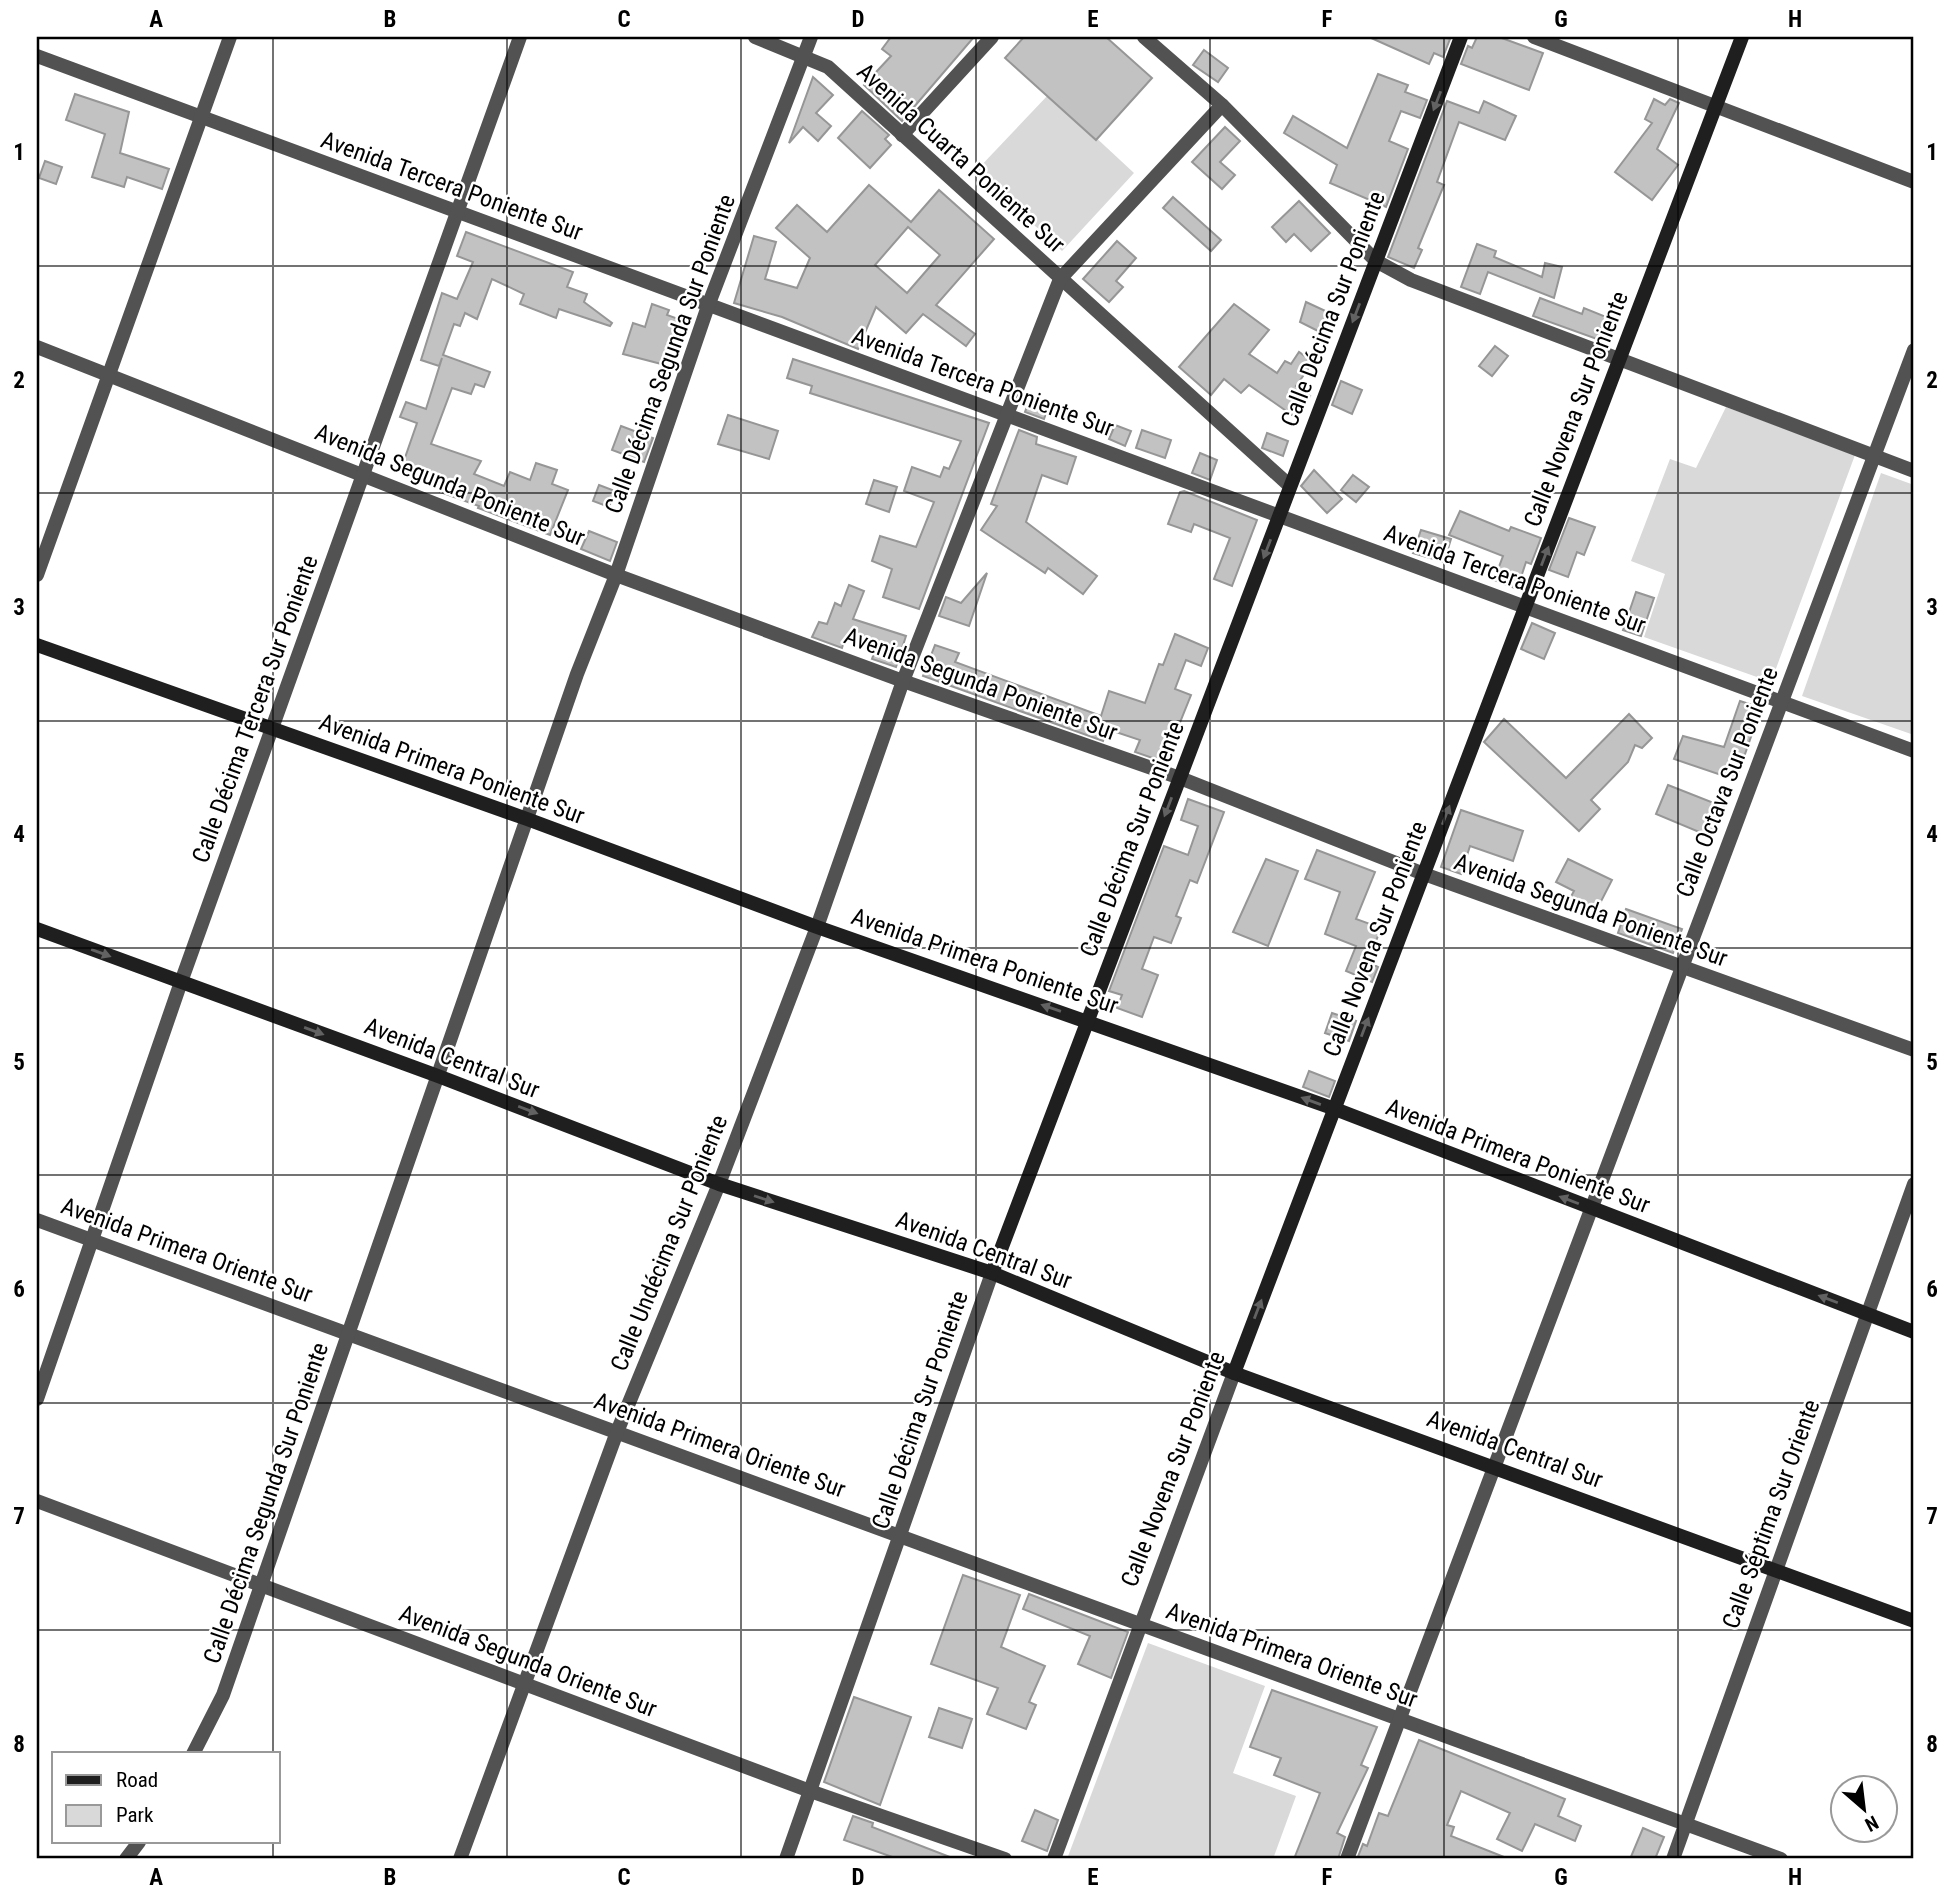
<svg xmlns="http://www.w3.org/2000/svg" width="1951" height="1896" font-family="'Roboto Condensed',sans-serif">
<style>
.green{fill:#d9d9d9}
.building{fill:#c2c2c2;stroke:#969696;stroke-width:2;fill-rule:evenodd}
.lines{fill:none;stroke-linecap:round;stroke-linejoin:round}
.street{stroke:#525252;stroke-width:14}
.secondary{stroke:#1f1f1f;stroke-width:14}
.oneway{fill:#626262}
.grid{fill:none;stroke:#000;stroke-width:2;stroke-opacity:0.55}
.labels{text-anchor:middle;dominant-baseline:central;stroke-width:5;stroke-linejoin:round;paint-order:stroke}
.street-label{font-size:24px;fill:#000;stroke:#fff}
.neatline{fill:none;stroke:#000;stroke-width:2.5}
.grid-label{font-size:23px;text-anchor:middle;font-weight:bold;fill:#000}
</style>
<rect width="100%" height="100%" fill="#fff"/>
<g class="green">
<polygon points="1049,94 1134,173 1062,251 976,171"/>
<polygon points="1726,407 1855,455 1771,682 1644,637 1665,574 1631,561 1670,459 1696,468"/>
<polygon points="1881,473 1914,485 1914,735 1802,696"/>
<polygon points="1148,1643 1265,1686 1233,1773 1296,1796 1273,1859 1067,1859"/>
</g>
<g class="building">
<polygon points="891,37 974,37 902,121 864,85 891,56 882,49"/>
<polygon points="1024,37 1106,37 1152,78 1096,140 1005,58"/>
<polygon points="1369,37 1444,37 1450,39 1443,57 1434,53 1429,64"/>
<polygon points="1477,37 1499,37 1543,53 1529,90 1461,64 1468,46 1472,48"/>
<polygon points="1204,50 1228,68 1218,82 1193,65"/>
<polygon points="1378,74 1408,85 1405,92 1427,100 1420,118 1401,111 1389,141 1408,149 1386,207 1330,183 1337,165 1284,133 1293,116 1347,148"/>
<polygon points="813,77 833,95 816,113 831,126 818,141 803,127 789,143"/>
<polygon points="75,94 129,112 120,153 169,169 162,189 127,177 124,187 92,177 105,134 66,120"/>
<polygon points="1654,99 1665,105 1670,99 1679,103 1657,149 1678,165 1652,200 1615,172 1652,123 1645,119"/>
<polygon points="1447,101 1479,113 1484,101 1516,116 1505,140 1459,122 1437,182 1444,185 1418,248 1422,250 1414,268 1388,257"/>
<polygon points="862,111 889,135 885,139 891,145 870,168 838,138"/>
<polygon points="1225,127 1240,141 1220,162 1235,175 1222,189 1192,162"/>
<polygon points="45,161 62,167 56,184 39,178"/>
<path d="M869,185L911,222L939,190L994,239L936,305L975,334L966,346L923,314L906,333L876,307L858,349L782,317L734,303L754,236L776,242L765,279L797,288L810,258L776,228L797,205L827,232ZM908,227L940,255L907,293L875,265Z"/>
<polygon points="1173,197 1221,240 1211,251 1163,208"/>
<polygon points="1299,201 1330,233 1311,251 1294,234 1286,242 1272,227"/>
<polygon points="466,232 573,272 567,287 587,294 584,302 612,323 610,326 559,309 556,318 520,304 524,294 492,279 477,319 465,313 460,326 454,324 443,355 490,372 484,387 475,384 471,394 452,388 431,444 481,461 474,474 504,486 510,472 530,480 536,463 557,470 552,484 568,490 550,535 478,508 479,506 440,492 442,486 400,472 417,423 400,417 406,402 426,409 442,358 439,366 421,360 442,293 457,299 473,262 457,256"/>
<polygon points="1117,241 1136,258 1116,281 1123,287 1109,302 1083,279"/>
<polygon points="1477,244 1496,251 1494,257 1542,277 1545,263 1562,267 1554,298 1488,272 1480,294 1461,287"/>
<polygon points="1540,298 1582,314 1584,308 1616,321 1608,343 1533,316"/>
<polygon points="1306,302 1332,314 1324,334 1300,322"/>
<polygon points="652,304 669,310 667,315 684,321 669,366 623,354 633,323 645,327"/>
<polygon points="1234,304 1269,330 1249,354 1277,373 1285,361 1291,364 1299,352 1313,362 1296,386 1310,396 1295,417 1249,385 1241,393 1224,379 1211,395 1179,367"/>
<polygon points="1495,346 1508,356 1492,376 1479,366"/>
<polygon points="793,359 989,423 919,609 883,597 892,569 872,561 880,536 916,547 934,502 904,491 912,467 940,477 944,467 949,469 961,441 810,393 812,386 787,378"/>
<polygon points="1341,381 1362,390 1352,414 1332,405"/>
<polygon points="1031,396 1050,402 1044,419 1025,412"/>
<polygon points="728,415 778,431 769,459 718,444"/>
<polygon points="1115,425 1131,431 1125,446 1109,439"/>
<polygon points="621,426 653,438 644,462 612,450"/>
<polygon points="1019,430 1037,437 1036,444 1076,457 1067,484 1042,475 1026,522 1097,576 1083,594 1048,568 1045,573 981,530 997,506 991,504"/>
<polygon points="1142,430 1171,440 1165,458 1136,448"/>
<polygon points="1267,433 1288,441 1283,456 1262,448"/>
<polygon points="1200,453 1217,460 1210,480 1192,473"/>
<polygon points="1314,470 1342,499 1327,513 1301,486"/>
<polygon points="1353,475 1369,487 1356,502 1341,490"/>
<polygon points="874,480 897,487 889,512 866,504"/>
<polygon points="599,485 615,491 609,507 593,501"/>
<polygon points="1184,491 1257,520 1232,586 1214,579 1230,538 1194,524 1191,532 1168,524 1180,492"/>
<polygon points="1460,511 1509,531 1511,527 1541,538 1531,564 1526,562 1517,589 1494,580 1503,556 1449,535"/>
<polygon points="1569,518 1595,527 1584,555 1577,552 1568,577 1549,570"/>
<polygon points="1421,530 1451,539 1444,562 1413,553"/>
<polygon points="589,531 617,542 610,561 581,549"/>
<polygon points="987,573 969,626 939,616 946,597 961,603"/>
<polygon points="849,585 864,591 853,619 906,636 896,667 872,659 876,648 845,638 842,648 812,637 819,622 827,624 835,603 841,606"/>
<polygon points="1636,592 1654,598 1641,636 1623,630"/>
<polygon points="1532,623 1555,633 1544,659 1521,649"/>
<polygon points="1175,634 1208,648 1201,666 1186,660 1175,689 1191,695 1164,762 1135,752 1140,740 1107,729 1103,741 923,676 935,645 959,653 955,662 1101,716 1109,691 1145,703 1159,664 1163,665"/>
<polygon points="1740,701 1761,708 1736,780 1674,759 1683,736 1724,747"/>
<polygon points="1629,714 1652,738 1642,748 1635,745 1628,762 1591,800 1600,809 1579,831 1484,742 1504,719 1566,778"/>
<polygon points="1668,785 1724,807 1711,837 1656,814"/>
<polygon points="1188,799 1224,812 1197,883 1190,880 1176,916 1181,918 1171,943 1154,937 1142,969 1158,975 1142,1017 1117,1008 1122,995 1109,991 1164,846 1188,855 1198,826 1181,820"/>
<polygon points="1461,810 1523,831 1513,861 1470,846 1461,874 1441,867"/>
<polygon points="1317,850 1375,872 1356,919 1381,928 1368,962 1378,967 1372,982 1346,971 1356,946 1325,934 1340,892 1305,879"/>
<polygon points="1266,859 1298,871 1268,946 1233,932"/>
<polygon points="1568,859 1612,880 1593,917 1567,904 1574,891 1556,882"/>
<polygon points="1626,909 1682,929 1673,953 1618,933"/>
<polygon points="1332,1013 1356,1021 1349,1041 1325,1033"/>
<polygon points="1309,1071 1335,1081 1329,1097 1303,1087"/>
<polygon points="963,1575 1020,1595 1001,1647 1045,1666 1029,1702 1036,1705 1026,1729 987,1714 998,1688 931,1664"/>
<polygon points="1029,1594 1128,1632 1111,1678 1078,1664 1090,1636 1023,1609"/>
<polygon points="1272,1690 1377,1727 1361,1765 1368,1768 1337,1833 1345,1837 1338,1859 1294,1859 1320,1793 1274,1775 1281,1758 1250,1747"/>
<polygon points="854,1697 911,1717 880,1805 824,1782"/>
<polygon points="939,1708 972,1719 962,1748 929,1737"/>
<polygon points="1419,1740 1565,1799 1558,1816 1581,1826 1575,1841 1535,1824 1522,1851 1497,1839 1510,1813 1461,1791 1447,1825 1454,1827 1451,1836 1509,1859 1357,1859 1363,1844 1367,1846 1379,1813 1388,1816"/>
<polygon points="1035,1810 1058,1820 1047,1851 1022,1841"/>
<polygon points="853,1816 873,1823 872,1827 955,1859 898,1859 844,1840"/>
<polygon points="1643,1828 1664,1837 1655,1859 1630,1859"/>
</g>
<g class="lines">
<g class="street">
<polyline points="755,37 828,67 1290,486"/>
<polyline points="1144,37 1222,105 1376,261 1411,280 1914,471"/>
<polyline points="1534,37 1914,182"/>
<polyline points="37,56 1914,751"/>
<polyline points="902,135 992,37"/>
<polyline points="37,347 616,575 903,681 1180,778 1424,874 1914,1050"/>
<polyline points="37,575 230,37"/>
<polyline points="37,1220 1781,1859"/>
<polyline points="37,1399 181,982 520,37"/>
<polyline points="37,1501 810,1791 1005,1859"/>
<polyline points="193,1754 223,1695 577,674 616,575 708,306 811,37"/>
<polyline points="126,1859 139,1842"/>
<polyline points="460,1859 617,1432 719,1184 817,927 903,681 1060,279 1222,105"/>
<polyline points="786,1859 992,1273"/>
<polyline points="1054,1859 1234,1373"/>
<polyline points="1347,1859 1914,350"/>
<polyline points="1673,1859 1914,1184"/>
</g>
<g class="secondary">
<polyline points="37,645 527,819 817,927 1335,1109 1914,1332"/>
<polyline points="37,929 438,1076 719,1184 992,1273 1234,1373 1914,1621"/>
<polyline points="992,1273 1461,37"/>
<polyline points="1234,1373 1742,37"/>
</g>
</g>
<defs><path id="oneway-solid" d="M-6-.8H1V-3.2L6.5 0L1 3.2V.8H-6Z" transform="scale(1.75)"/></defs>
<g class="oneway">
<use href="#oneway-solid" transform="translate(1437 101) rotate(111)"/>
<use href="#oneway-solid" transform="translate(1356 313) rotate(111)"/>
<use href="#oneway-solid" transform="translate(1267 549) rotate(111)"/>
<use href="#oneway-solid" transform="translate(1545 556) rotate(-69)"/>
<use href="#oneway-solid" transform="translate(1168 807) rotate(111)"/>
<use href="#oneway-solid" transform="translate(1446 815) rotate(-69)"/>
<use href="#oneway-solid" transform="translate(101 953) rotate(20)"/>
<use href="#oneway-solid" transform="translate(1051 1008) rotate(-161)"/>
<use href="#oneway-solid" transform="translate(1365 1027) rotate(-69)"/>
<use href="#oneway-solid" transform="translate(314 1031) rotate(20)"/>
<use href="#oneway-solid" transform="translate(1311 1101) rotate(-160)"/>
<use href="#oneway-solid" transform="translate(528 1110) rotate(21)"/>
<use href="#oneway-solid" transform="translate(764 1199) rotate(18)"/>
<use href="#oneway-solid" transform="translate(1569 1200) rotate(-159)"/>
<use href="#oneway-solid" transform="translate(1828 1299) rotate(-159)"/>
<use href="#oneway-solid" transform="translate(1258 1309) rotate(-69)"/>
</g>
<path class="grid" d="M273,37V1754M507,37V1859M741,37V1859M976,37V1859M1210,37V1859M1444,37V1859M1678,37V1859M37,266H1914M37,493H1914M37,721H1914M37,948H1914M37,1175H1914M37,1403H1914M37,1630H1914M273,1842V1859"/>
<g class="labels">
<g class="street-label">
<text transform="translate(961 158) rotate(42)">Avenida Cuarta Poniente Sur</text>
<text transform="translate(452 186) rotate(20)">Avenida Tercera Poniente Sur</text>
<text transform="translate(1333 309) rotate(-69)">Calle Décima Sur Poniente</text>
<text transform="translate(670 354) rotate(-70)">Calle Décima Segunda Sur Poniente</text>
<text transform="translate(983 382) rotate(20)">Avenida Tercera Poniente Sur</text>
<text transform="translate(1576 409) rotate(-69)">Calle Novena Sur Poniente</text>
<text transform="translate(450 485) rotate(22)">Avenida Segunda Poniente Sur</text>
<text transform="translate(1515 579) rotate(20)">Avenida Tercera Poniente Sur</text>
<text transform="translate(981 684) rotate(20)">Avenida Segunda Poniente Sur</text>
<text transform="translate(255 709) rotate(-70)">Calle Décima Tercera Sur Poniente</text>
<text transform="translate(452 769) rotate(20)">Avenida Primera Poniente Sur</text>
<text transform="translate(1727 782) rotate(-69)">Calle Octava Sur Poniente</text>
<text transform="translate(1132 839) rotate(-69)">Calle Décima Sur Poniente</text>
<text transform="translate(1591 910) rotate(20)">Avenida Segunda Poniente Sur</text>
<text transform="translate(1375 939) rotate(-69)">Calle Novena Sur Poniente</text>
<text transform="translate(985 961) rotate(19)">Avenida Primera Poniente Sur</text>
<text transform="translate(452 1058) rotate(21)">Avenida Central Sur</text>
<text transform="translate(1518 1156) rotate(21)">Avenida Primera Poniente Sur</text>
<text transform="translate(669 1243) rotate(-68)">Calle Undécima Sur Poniente</text>
<text transform="translate(187 1250) rotate(20)">Avenida Primera Oriente Sur</text>
<text transform="translate(984 1250) rotate(20)">Avenida Central Sur</text>
<text transform="translate(920 1410) rotate(-71)">Calle Décima Sur Poniente</text>
<text transform="translate(720 1445) rotate(20)">Avenida Primera Oriente Sur</text>
<text transform="translate(1515 1449) rotate(20)">Avenida Central Sur</text>
<text transform="translate(1173 1469) rotate(-69)">Calle Novena Sur Poniente</text>
<text transform="translate(266 1503) rotate(-71)">Calle Décima Segunda Sur Poniente</text>
<text transform="translate(1771 1514) rotate(-70)">Calle Séptima Sur Oriente</text>
<text transform="translate(1292 1655) rotate(20)">Avenida Primera Oriente Sur</text>
<text transform="translate(528 1661) rotate(21)">Avenida Segunda Oriente Sur</text>
</g>
</g>
<rect width="1951" height="1896" fill="none" stroke="#ffffff" stroke-width="77"/>
<rect x="52" y="1752" width="228" height="91" fill="#ffffff" stroke="#999999" stroke-width="2"/>
<rect x="66" y="1775" width="35" height="10" fill="#1f1f1f" stroke="#999999" stroke-width="2"/>
<text x="116" y="1787" font-size="21" fill="#000000">Road</text>
<rect x="66" y="1805" width="35" height="21" fill="#d9d9d9" stroke="#999999" stroke-width="2"/>
<text x="116" y="1822" font-size="21" fill="#000000">Park</text>
<g transform="translate(1864 1809) rotate(152)"><circle r="33" fill="#ffffff" stroke="#999999" stroke-width="2"/>
<path d="M0-5L12 26L0 18L-12 26Z" fill="#000000"/>
<text y="-10" font-size="19" font-weight="bold" text-anchor="middle" fill="#000000">N</text>
</g>
<rect x="38" y="38" width="1874" height="1819" class="neatline"/>
<g class="grid-label">
<text x="156" y="27">A</text>
<text x="390" y="27">B</text>
<text x="624" y="27">C</text>
<text x="858" y="27">D</text>
<text x="1093" y="27">E</text>
<text x="1327" y="27">F</text>
<text x="1561" y="27">G</text>
<text x="1795" y="27">H</text>
<text x="19" y="160">1</text>
<text x="1932" y="160">1</text>
<text x="19" y="388">2</text>
<text x="1932" y="388">2</text>
<text x="19" y="615">3</text>
<text x="1932" y="615">3</text>
<text x="19" y="842">4</text>
<text x="1932" y="842">4</text>
<text x="19" y="1070">5</text>
<text x="1932" y="1070">5</text>
<text x="19" y="1297">6</text>
<text x="1932" y="1297">6</text>
<text x="19" y="1524">7</text>
<text x="1932" y="1524">7</text>
<text x="19" y="1752">8</text>
<text x="1932" y="1752">8</text>
<text x="156" y="1885">A</text>
<text x="390" y="1885">B</text>
<text x="624" y="1885">C</text>
<text x="858" y="1885">D</text>
<text x="1093" y="1885">E</text>
<text x="1327" y="1885">F</text>
<text x="1561" y="1885">G</text>
<text x="1795" y="1885">H</text>
</g>
</svg>
